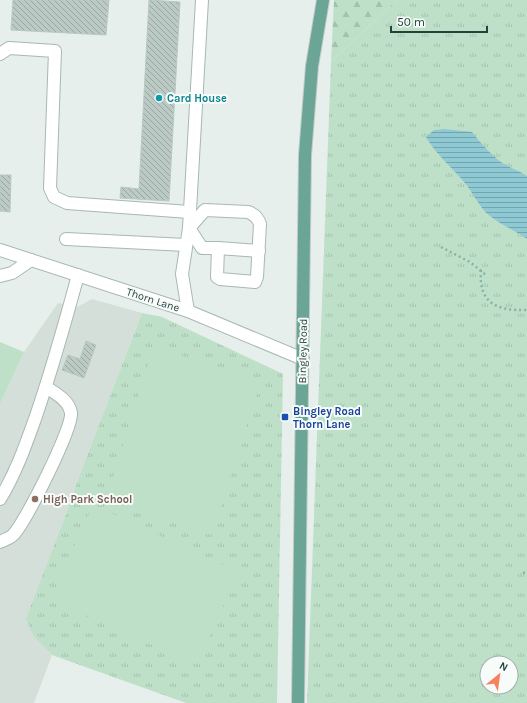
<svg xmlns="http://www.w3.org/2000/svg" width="527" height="703" font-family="Karla,sans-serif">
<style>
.built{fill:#d4dfda}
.grass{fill:url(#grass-tufts);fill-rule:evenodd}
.forest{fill:url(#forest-firs)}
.pitch{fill:#bfe0c8}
.water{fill:url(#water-rules)}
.building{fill:url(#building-back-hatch);stroke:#b8c9c2}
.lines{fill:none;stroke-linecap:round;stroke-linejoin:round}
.minor-casing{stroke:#a8b8b2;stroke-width:14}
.major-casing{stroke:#c2cac8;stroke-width:14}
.path{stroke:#86b3a5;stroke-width:2.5;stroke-dasharray:2 3;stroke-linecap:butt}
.minor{stroke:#fff;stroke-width:12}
.major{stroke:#6aa596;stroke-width:12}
.culture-dot{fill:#0f9aa8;stroke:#f7fbf9;stroke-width:1.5}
.transit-dot{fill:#1a4fb4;stroke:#f7fbf9;stroke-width:1.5}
.education-dot{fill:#8d6e63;stroke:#f7fbf9;stroke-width:1.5}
.labels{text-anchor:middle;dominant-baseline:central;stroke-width:4;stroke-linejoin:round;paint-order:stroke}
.culture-label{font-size:11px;font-weight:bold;fill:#0d838f;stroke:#f7fbf9;text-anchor:start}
.street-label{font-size:11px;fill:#24423a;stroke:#f7fbf9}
.transit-label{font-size:11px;font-weight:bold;fill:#164399;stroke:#f7fbf9;text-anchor:start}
.education-label{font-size:11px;font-weight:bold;fill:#785e54;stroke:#f7fbf9;text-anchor:start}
</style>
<defs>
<pattern id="grass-tufts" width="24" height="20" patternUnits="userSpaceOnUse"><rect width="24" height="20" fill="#bfe0c8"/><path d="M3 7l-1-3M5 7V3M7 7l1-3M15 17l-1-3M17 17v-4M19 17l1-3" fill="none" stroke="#a4c1ad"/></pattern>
<pattern id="forest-firs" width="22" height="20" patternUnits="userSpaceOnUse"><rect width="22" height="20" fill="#bfe0c8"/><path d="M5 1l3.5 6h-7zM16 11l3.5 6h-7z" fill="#a4c1ad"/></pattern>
<pattern id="water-rules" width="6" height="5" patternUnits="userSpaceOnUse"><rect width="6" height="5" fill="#8ec9d4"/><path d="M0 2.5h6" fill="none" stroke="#74a5ad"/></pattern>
<pattern id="building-back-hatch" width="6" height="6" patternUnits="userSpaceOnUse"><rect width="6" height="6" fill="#bbcac4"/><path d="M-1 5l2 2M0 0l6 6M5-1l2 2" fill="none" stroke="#98a6a0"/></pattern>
</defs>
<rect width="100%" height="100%" fill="#e6efeb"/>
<polygon class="built" points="92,299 142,313 80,474 62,525 34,637 52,655 34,703 0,703 0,404 24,352 58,303 77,307"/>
<g class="grass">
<path d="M397,0H527V703H307L331,62ZM487,663H511V687H487Z"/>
<polygon points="142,313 162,317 283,374 277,703 186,703 52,655 34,637 26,619 62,525 80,474"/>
</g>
<polygon class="forest" points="334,0 397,0 331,62"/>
<g class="pitch">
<polygon points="0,342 24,352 0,404"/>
<polygon points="154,347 261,381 212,535 105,501"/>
<polygon points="93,505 239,572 196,665 50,599"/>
</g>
<path class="water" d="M445,129L472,132C479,141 494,158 504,164C512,169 520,171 527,176V239C515,230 501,225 490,216C479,208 473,192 464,182C451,166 437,156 426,137L434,130Z"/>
<g class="building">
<polygon points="13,0 109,0 106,35 11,30"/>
<polygon points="149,0 180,2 169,201 120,198 121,187 139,189"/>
<polygon points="0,175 11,175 10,212 0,211"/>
<polygon points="86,341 96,345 84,378 62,370 68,355 80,359"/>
</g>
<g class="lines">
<defs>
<g id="minor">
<polyline points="0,54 9,48 55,51 50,188 54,197 67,203 189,212"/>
<path d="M205,210L248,212C254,214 258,218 260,224L257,277L255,282L220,279L217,277L218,248H202L189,228Z"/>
<polyline points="66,239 186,245"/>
<polyline points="218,248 259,251"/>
<polyline points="0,250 188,311 303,359"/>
<polyline points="0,276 12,273 31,260"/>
<polyline points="188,311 182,274 189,228 202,0"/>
<path d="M0,499C16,473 26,444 36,416C52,369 65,323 78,275"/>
<path d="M0,542C4,540 10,538 13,535C25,523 73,428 71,413C69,400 56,394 46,387"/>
</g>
<polyline id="major" points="298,703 305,155 312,66 323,0"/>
</defs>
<use href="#minor" class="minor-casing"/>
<use href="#major" class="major-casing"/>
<g class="path">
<polyline points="441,247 470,262 486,275"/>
<path d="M481,270C478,304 498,311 527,310"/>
<polyline points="523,573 527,572"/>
</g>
<use href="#minor" class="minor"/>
<use href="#major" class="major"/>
</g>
<circle class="culture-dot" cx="159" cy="98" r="4"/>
<rect class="transit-dot" x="281" y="413" width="8" height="8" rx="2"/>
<circle class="education-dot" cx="35" cy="499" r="4"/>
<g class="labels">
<g class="culture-label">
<text x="167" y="98">Card House</text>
</g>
<g class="street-label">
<text transform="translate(153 300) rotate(18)">Thorn Lane</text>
<text transform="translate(303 351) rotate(-89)">Bingley Road</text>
</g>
<g class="transit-label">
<text x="293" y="411">Bingley Road<tspan x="293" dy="13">Thorn Lane</tspan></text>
</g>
<g class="education-label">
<text x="43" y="499">High Park School</text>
</g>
</g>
<g transform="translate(499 675) rotate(29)"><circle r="19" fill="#f7fbf9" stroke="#a3b1ad"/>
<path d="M0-3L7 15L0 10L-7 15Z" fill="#f4845f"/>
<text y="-6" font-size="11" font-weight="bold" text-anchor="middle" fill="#24423a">N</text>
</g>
<path d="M391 26v6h96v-6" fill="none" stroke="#24423a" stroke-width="2"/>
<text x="397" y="26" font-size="12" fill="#24423a" stroke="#f7fbf9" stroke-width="3" paint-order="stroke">50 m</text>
</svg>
